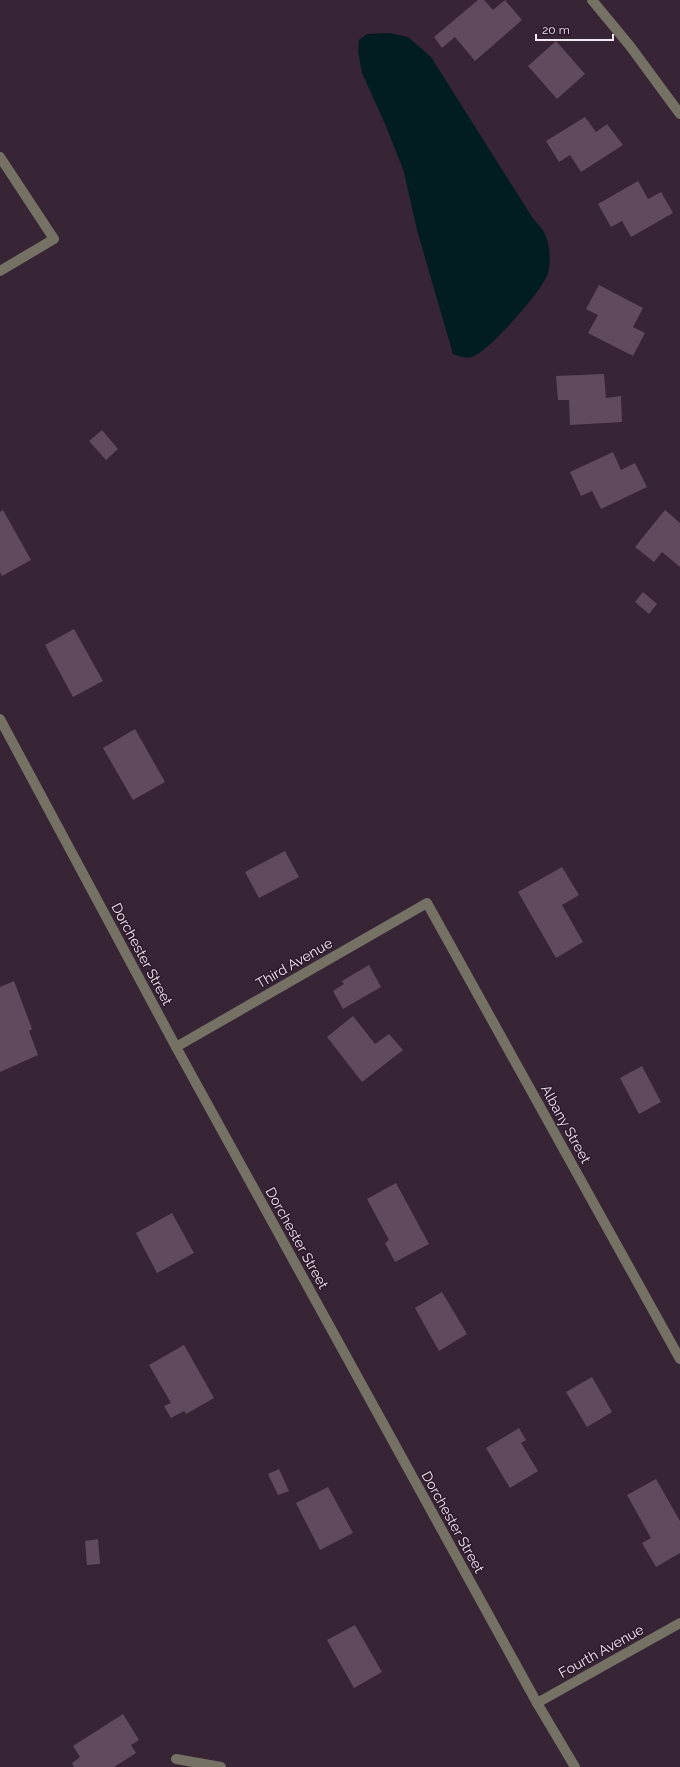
<svg xmlns="http://www.w3.org/2000/svg" width="680" height="1767" font-family="Raleway,sans-serif">
<style>
.water{fill:#011d22}
.building{fill:#604b5e}
.lines{fill:none;stroke-linecap:round;stroke-linejoin:round}
.minor{stroke:#757165;stroke-width:10}
.labels{text-anchor:middle;dominant-baseline:central;stroke-width:3;stroke-linejoin:round;paint-order:stroke}
.street-label{font-size:14px;fill:#f5e9f4;stroke:#2c1a2b}
</style>
<rect width="100%" height="100%" fill="#372435"/>
<path class="water" d="M389,33L408,37L431,57L532,217C536,222 542,228 545,234C550,245 551,261 548,273C544,289 492,347 476,355C468,360 461,357 453,354L417,230L404,172L386,126L362,73L358,51L359,40L367,34Z"/>
<g class="building">
<polygon points="478,0 484,0 493,10 505,0 522,20 475,61 455,37 442,48 434,37"/>
<polygon points="556,41 585,74 557,99 528,66"/>
<polygon points="585,117 596,132 607,124 623,145 581,172 570,155 559,162 546,141"/>
<polygon points="638,181 648,199 661,192 673,213 631,237 622,221 611,227 598,204"/>
<polygon points="599,285 643,308 633,327 645,333 633,356 588,333 598,315 586,309"/>
<polygon points="604,374 606,398 621,396 622,422 570,425 569,400 558,400 556,376"/>
<polygon points="102,430 118,449 106,460 89,441"/>
<polygon points="613,452 621,470 635,463 647,487 601,509 592,491 581,496 570,472"/>
<polygon points="3,510 31,560 2,576 0,572 0,512"/>
<polygon points="665,510 680,523 680,567 662,552 654,562 635,547"/>
<polygon points="643,592 657,604 649,614 635,602"/>
<polygon points="74,629 103,681 73,697 45,645"/>
<polygon points="135,729 165,782 133,800 103,748"/>
<polygon points="285,851 299,877 259,898 245,872"/>
<polygon points="562,867 579,895 562,905 583,942 556,958 518,892"/>
<polygon points="369,965 381,987 343,1009 333,991 344,984 342,981"/>
<polygon points="14,981 32,1029 29,1031 38,1055 0,1072 0,987"/>
<polygon points="353,1016 375,1044 389,1034 403,1050 362,1082 327,1037"/>
<polygon points="642,1066 661,1102 639,1114 620,1078"/>
<polygon points="396,1183 429,1244 395,1262 385,1243 389,1240 367,1199"/>
<polygon points="172,1213 194,1253 157,1273 136,1233"/>
<polygon points="442,1292 467,1334 439,1351 415,1308"/>
<polygon points="184,1345 214,1398 186,1414 184,1411 171,1418 164,1406 171,1403 149,1365"/>
<polygon points="592,1377 612,1412 587,1427 566,1392"/>
<polygon points="519,1428 526,1440 521,1443 538,1471 510,1488 486,1448"/>
<polygon points="279,1469 289,1491 278,1495 268,1474"/>
<polygon points="656,1479 680,1521 680,1553 656,1567 642,1543 651,1538 627,1495"/>
<polygon points="328,1487 353,1533 320,1550 296,1503"/>
<polygon points="98,1539 100,1564 87,1565 85,1541"/>
<polygon points="355,1625 382,1672 354,1688 327,1640"/>
<polygon points="123,1714 139,1740 131,1745 136,1753 114,1767 74,1767 72,1763 80,1757 73,1746"/>
</g>
<g class="lines">
<g class="minor">
<polyline points="592,0 630,46 680,114"/>
<polyline points="0,157 54,239 0,271"/>
<polyline points="0,719 176,1047 537,1703 575,1767"/>
<polyline points="176,1047 427,903 680,1359"/>
<polyline points="537,1703 680,1623"/>
<polyline points="176,1759 221,1767"/>
</g>
</g>
<g class="labels">
<g class="street-label">
<text transform="translate(142 954) rotate(62)">Dorchester Street</text>
<text transform="translate(294 963) rotate(-30)">Third Avenue</text>
<text transform="translate(566 1124) rotate(61)">Albany Street</text>
<text transform="translate(297 1238) rotate(61)">Dorchester Street</text>
<text transform="translate(453 1522) rotate(61)">Dorchester Street</text>
<text transform="translate(601 1651) rotate(-29)">Fourth Avenue</text>
</g>
</g>
<path d="M536 34v6h77v-6" fill="none" stroke="#f5e9f4" stroke-width="2"/>
<text x="542" y="34" font-size="12" fill="#f5e9f4" stroke="#2c1a2b" stroke-width="3" paint-order="stroke">20 m</text>
</svg>
